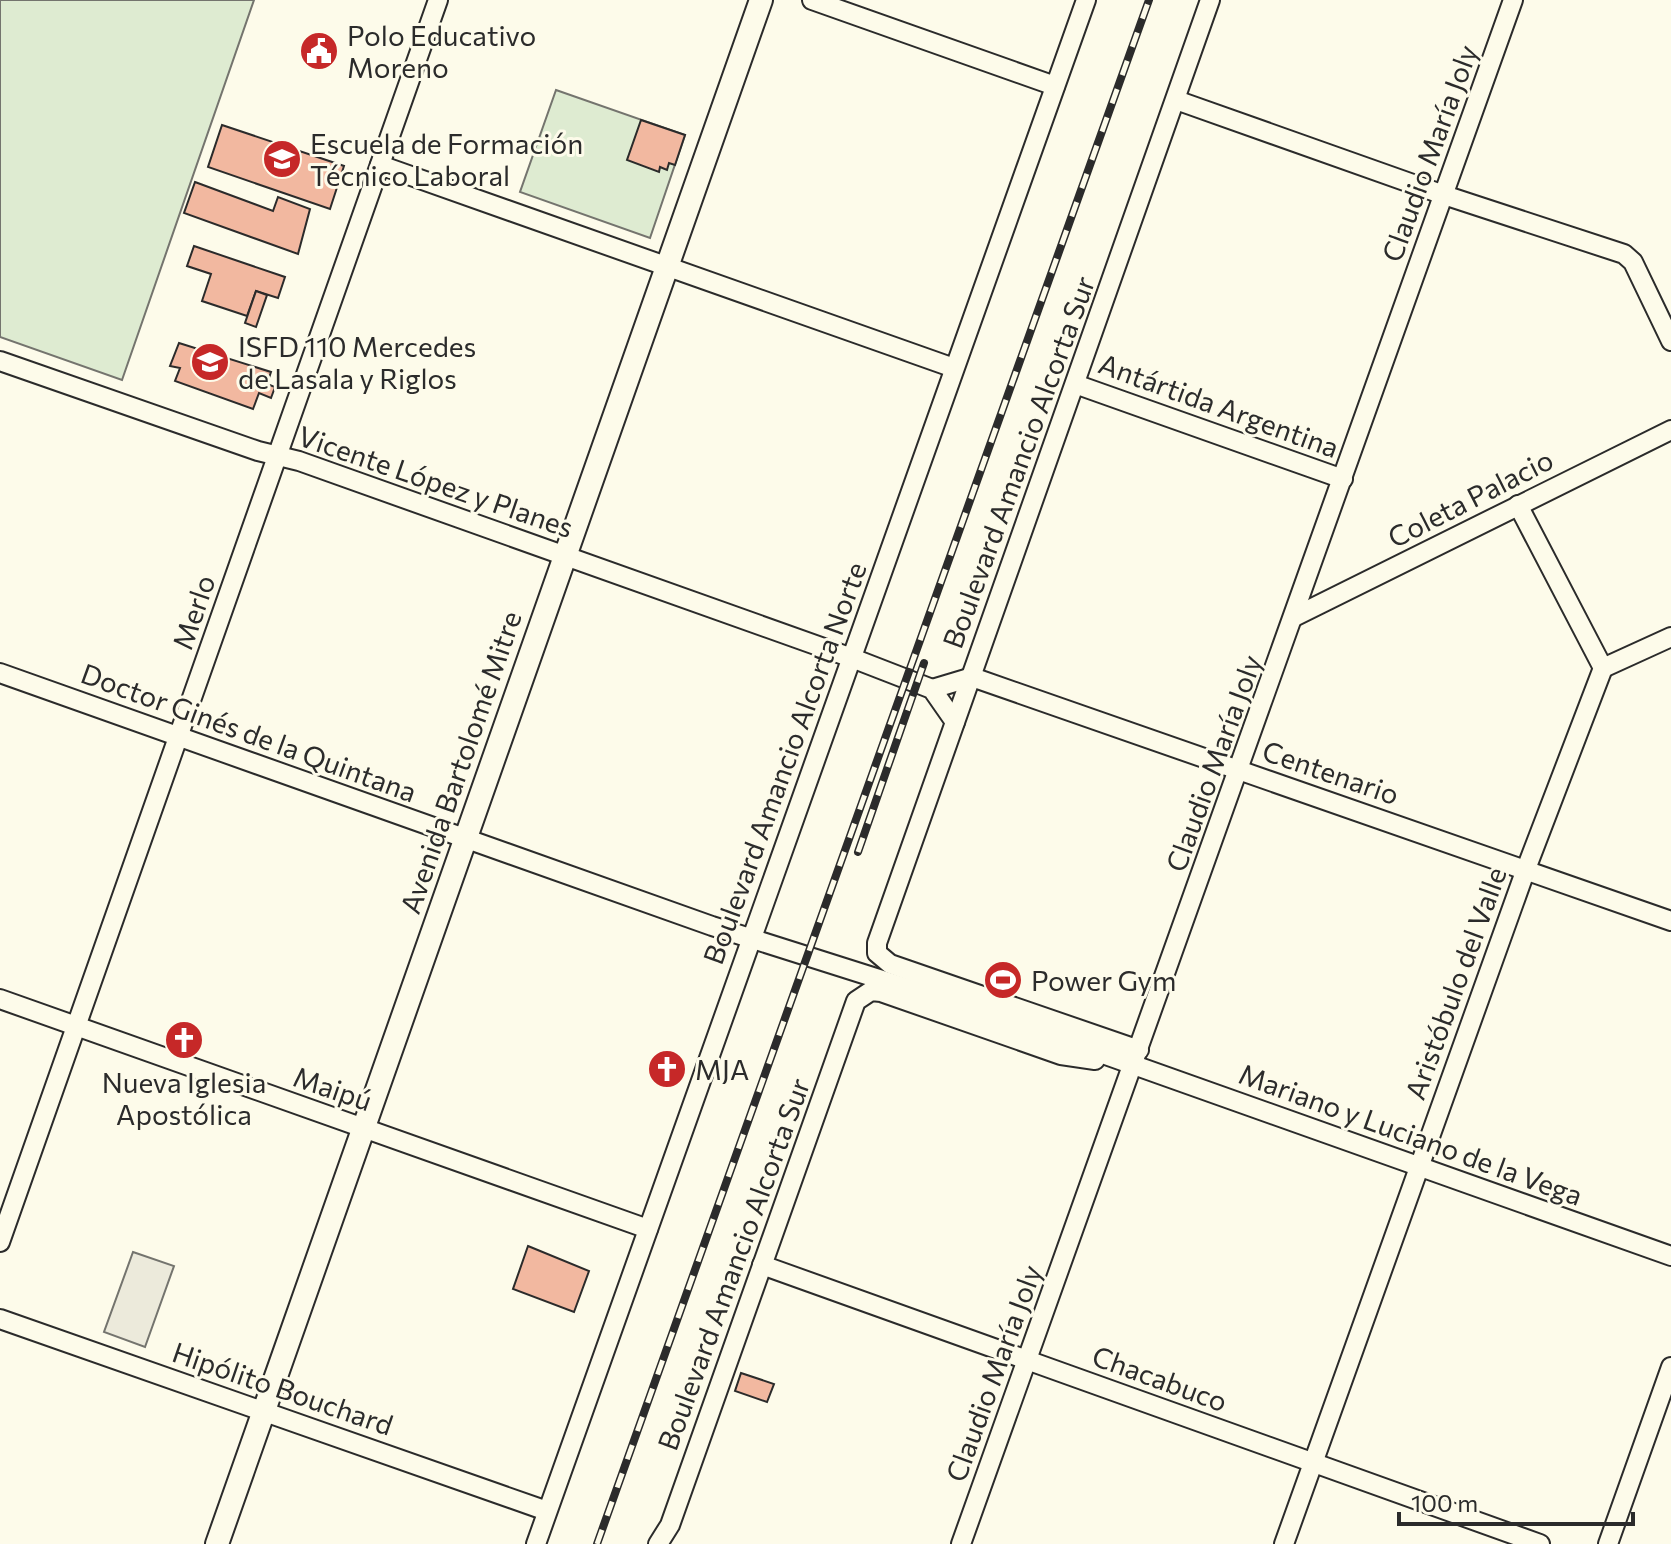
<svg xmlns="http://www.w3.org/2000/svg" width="1671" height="1544" font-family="Commissioner,sans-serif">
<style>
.garden{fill:#deebd1;stroke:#74746e;stroke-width:2}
.parking{fill:#eceadb;stroke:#74746e;stroke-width:2}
.building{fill:#f2b8a0;stroke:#2b2b2b;stroke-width:2}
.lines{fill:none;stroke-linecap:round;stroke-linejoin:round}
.minor-casing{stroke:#2b2b2b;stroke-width:22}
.major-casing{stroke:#2b2b2b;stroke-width:26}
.minor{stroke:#fdfbea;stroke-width:18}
.major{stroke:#fdfbea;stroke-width:22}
.rail-casing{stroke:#2b2b2b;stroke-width:8}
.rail{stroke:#fdfbea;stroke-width:5;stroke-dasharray:15;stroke-linecap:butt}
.labels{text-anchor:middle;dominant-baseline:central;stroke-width:6;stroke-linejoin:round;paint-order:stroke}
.poi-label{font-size:28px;fill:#2b2b2b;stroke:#fdfbea;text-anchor:start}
.street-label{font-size:28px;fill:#2b2b2b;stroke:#fdfbea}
</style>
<rect width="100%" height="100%" fill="#fdfbea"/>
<g class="garden">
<polygon points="0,0 254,0 122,380 0,337"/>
<polygon points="556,90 685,135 650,238 520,192"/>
</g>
<polygon class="parking" points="133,1252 174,1266 145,1347 104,1332"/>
<g class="building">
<polygon points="641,120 685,135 675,165 669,163 667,170 660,167 659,172 627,160"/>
<polygon points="222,125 344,166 330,209 208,167"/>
<polygon points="195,182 273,211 278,197 310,209 298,254 184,213"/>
<polygon points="194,246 285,277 278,298 256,291 247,316 202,301 211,274 187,266"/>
<polygon points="256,291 267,295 256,327 245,323"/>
<polygon points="179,343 271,372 267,384 275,387 271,398 259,393 253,409 175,381 180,368 170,366"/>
<polygon points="528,1246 589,1271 574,1312 513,1289"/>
<polygon points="741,1373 774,1384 767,1402 735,1391"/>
</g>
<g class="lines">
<defs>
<g id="minor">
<polyline points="812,0 1055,86"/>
<polyline points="1176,100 1444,195 1624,254 1633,262 1671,341"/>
<polyline points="380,165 954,368"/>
<polyline points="0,361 258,451 299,461 852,658 932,689 955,722"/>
<polyline points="1075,384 1343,479"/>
<polyline points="1518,505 1603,668 1671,637"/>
<polyline points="1294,617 1671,430"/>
<polyline points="0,673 712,926 996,1016 1671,1256"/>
<polyline points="972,677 1671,921"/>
<polyline points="932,689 972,677"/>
<polyline points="0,999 648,1229"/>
<polyline points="1139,1050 890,964 877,953 877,943 1210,0"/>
<polyline points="0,1242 438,0"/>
<polyline points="762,1265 1540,1544"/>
<polyline points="0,1319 547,1511"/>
<polyline points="536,1544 1086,0"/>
<polyline points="658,1544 670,1525 856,1001 871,991 881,992 1061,1055 1095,1060"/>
<polyline points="961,1544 1513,0"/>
<polyline points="1284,1544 1526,869 1603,668"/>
<polyline points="1608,1544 1671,1367"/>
</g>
<polyline id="major" points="217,1544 761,0"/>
</defs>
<use href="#minor" class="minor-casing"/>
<use href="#major" class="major-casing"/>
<use href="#minor" class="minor"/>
<use href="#major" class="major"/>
<defs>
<g id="rail">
<polyline points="858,852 924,663"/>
<polyline points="597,1544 1149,0"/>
</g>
</defs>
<use href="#rail" class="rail-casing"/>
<use href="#rail" class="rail"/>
</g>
<defs>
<symbol id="civic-disc" viewBox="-11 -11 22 22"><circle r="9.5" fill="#c62828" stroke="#fdfbea"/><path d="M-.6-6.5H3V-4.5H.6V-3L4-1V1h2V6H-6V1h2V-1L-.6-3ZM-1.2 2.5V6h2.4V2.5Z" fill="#fff"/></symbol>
<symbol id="university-disc" viewBox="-11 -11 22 22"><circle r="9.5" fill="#c62828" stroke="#fdfbea"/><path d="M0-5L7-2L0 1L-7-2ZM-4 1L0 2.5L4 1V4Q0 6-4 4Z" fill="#fff"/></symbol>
<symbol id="stadium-disc" viewBox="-11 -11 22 22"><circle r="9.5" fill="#c62828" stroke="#fdfbea"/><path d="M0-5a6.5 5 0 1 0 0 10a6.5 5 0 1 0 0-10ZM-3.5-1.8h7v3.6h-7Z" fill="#fff"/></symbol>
<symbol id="church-disc" viewBox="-11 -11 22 22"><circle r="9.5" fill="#c62828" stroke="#fdfbea"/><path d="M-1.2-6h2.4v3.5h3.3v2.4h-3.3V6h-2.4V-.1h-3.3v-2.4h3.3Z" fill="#fff"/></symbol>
</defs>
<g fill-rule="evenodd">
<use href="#civic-disc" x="297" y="29" width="44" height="44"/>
<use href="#university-disc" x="260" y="137" width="44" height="44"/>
<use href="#university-disc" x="188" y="340" width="44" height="44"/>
<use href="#stadium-disc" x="981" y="958" width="44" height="44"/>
<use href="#church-disc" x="162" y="1018" width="44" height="44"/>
<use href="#church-disc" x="645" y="1047" width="44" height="44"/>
</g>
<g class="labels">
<g class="poi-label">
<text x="347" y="35">Polo Educativo<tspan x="347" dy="32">Moreno</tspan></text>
<text x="310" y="143">Escuela de Formación<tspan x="310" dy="32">Técnico Laboral</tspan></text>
<text x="238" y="346">ISFD 110 Mercedes<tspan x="238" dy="32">de Lasala y Riglos</tspan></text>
<text x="1031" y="980">Power Gym</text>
<text x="695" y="1069">MJA</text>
<text x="184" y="1082" text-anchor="middle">Nueva Iglesia<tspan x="184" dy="32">Apostólica</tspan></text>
</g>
<g class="street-label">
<text transform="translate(1429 153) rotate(-70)">Claudio María Joly</text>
<text transform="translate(1219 405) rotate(20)">Antártida Argentina</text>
<text transform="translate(1018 462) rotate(-70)">Boulevard Amancio Alcorta Sur</text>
<text transform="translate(436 481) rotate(19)">Vicente López y Planes</text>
<text transform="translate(1470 498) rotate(-27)">Coleta Palacio</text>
<text transform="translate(193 612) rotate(-71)">Merlo</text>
<text transform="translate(249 732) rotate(20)">Doctor Ginés de la Quintana</text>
<text transform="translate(460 762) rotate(-71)">Avenida Bartolomé Mitre</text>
<text transform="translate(784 763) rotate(-70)">Boulevard Amancio Alcorta Norte</text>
<text transform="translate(1213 763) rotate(-70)">Claudio María Joly</text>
<text transform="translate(1331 772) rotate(19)">Centenario</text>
<text transform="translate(1455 983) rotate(-70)">Aristóbulo del Valle</text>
<text transform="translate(333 1088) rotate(19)">Maipú</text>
<text transform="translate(1411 1134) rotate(20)">Mariano y Luciano de la Vega</text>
<text transform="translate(733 1264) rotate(-70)">Boulevard Amancio Alcorta Sur</text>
<text transform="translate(993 1373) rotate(-70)">Claudio María Joly</text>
<text transform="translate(1160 1378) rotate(20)">Chacabuco</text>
<text transform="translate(283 1388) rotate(19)">Hipólito Bouchard</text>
</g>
</g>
<path d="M1399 1512v12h234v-12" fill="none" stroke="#2b2b2b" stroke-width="4"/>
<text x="1411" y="1512" font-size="24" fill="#2b2b2b" stroke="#fdfbea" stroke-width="6" paint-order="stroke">100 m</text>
</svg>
